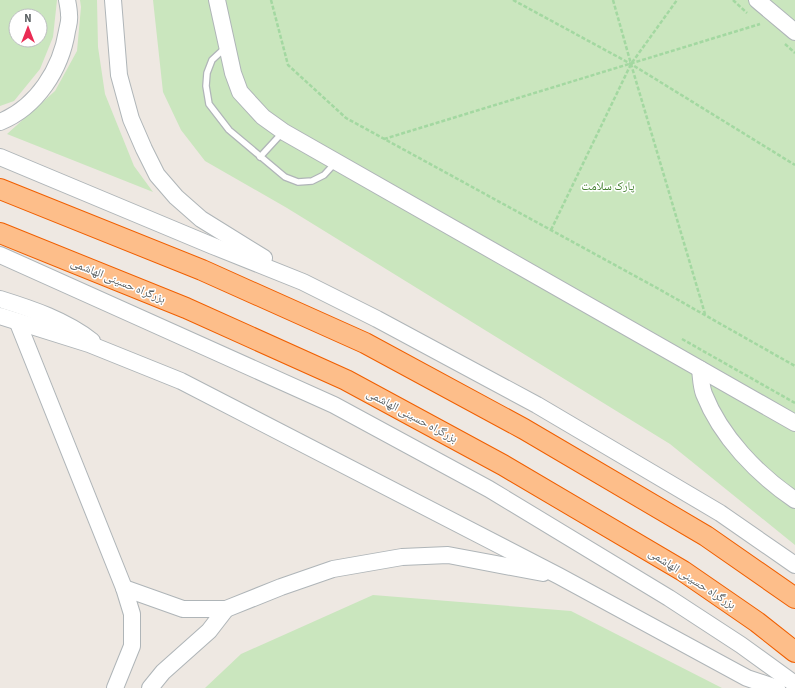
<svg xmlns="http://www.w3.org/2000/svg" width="795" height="688" font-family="'Source Sans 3','Noto Naskh Arabic',sans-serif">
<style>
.green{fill:#cae6be;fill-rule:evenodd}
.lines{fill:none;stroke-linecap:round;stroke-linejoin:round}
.lane-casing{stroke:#b0b5b8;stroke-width:8}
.secondary-casing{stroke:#afb5b8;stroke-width:18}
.highway-casing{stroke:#f05f00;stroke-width:22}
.path{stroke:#a3d8a1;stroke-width:2.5;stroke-dasharray:4 2;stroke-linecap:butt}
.lane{stroke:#fff;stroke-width:5.5}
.secondary{stroke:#fff;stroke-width:16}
.highway{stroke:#fdbe8a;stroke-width:20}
.labels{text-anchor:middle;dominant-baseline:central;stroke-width:3;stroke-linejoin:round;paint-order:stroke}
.park-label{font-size:12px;fill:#468233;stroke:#fff}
.street-label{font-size:12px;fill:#5b6163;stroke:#fff}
</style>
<rect width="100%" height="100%" fill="#eee8e2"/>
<g class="green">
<path d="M0,0H57L53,37L40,69L14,101L0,106ZM16,16H40V40H16Z"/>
<polygon points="80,0 97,0 98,47 105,94 134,166 153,192 7,134 55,91 77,51 81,7"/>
<polygon points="153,0 795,0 795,545 670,444 287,208 205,161 181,130 163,92"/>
<polygon points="373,595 571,611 722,688 205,688 241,654"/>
</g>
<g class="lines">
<defs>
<g id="lane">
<polyline points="225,48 212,60 207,73 206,86 209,104 229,130 285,177 298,182 312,181 324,175 336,162"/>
<polyline points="260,157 282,133"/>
</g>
<g id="secondary">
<polyline points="113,0 119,75 131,119 144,149 157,175 176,197 201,219 264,258"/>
<polyline points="217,0 233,73 240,92 263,117 284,132 795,423"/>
<polyline points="757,0 795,32"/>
<path d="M0,122C37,107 61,69 67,31C68,26 70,20 69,15C69,10 68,5 67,0"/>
<polyline points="0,157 213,246 303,282 377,319 537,405 720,513 795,565"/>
<polyline points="0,255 334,405 489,489 669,598 741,645 795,684"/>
<path d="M0,299C32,309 65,320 92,341"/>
<polyline points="0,316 89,344 181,381 559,576 747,678 777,688"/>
<polyline points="18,323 124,588 132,614 132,646 115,688"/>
<path d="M700,369C701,377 701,386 704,394C721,437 757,474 795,500"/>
<polyline points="124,588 183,609 226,609 281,587 333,569 402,557 448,555 543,573"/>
<polyline points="150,688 163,672 209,631 226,609"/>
</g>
<g id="highway">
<polyline points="0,189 202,270 365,343 524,429 706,536 795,598"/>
<polyline points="0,233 186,308 346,380 503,465 683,571 757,622 795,652"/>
</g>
</defs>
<use href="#lane" class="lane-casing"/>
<use href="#secondary" class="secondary-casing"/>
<use href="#highway" class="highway-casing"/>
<g class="path">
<polyline points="271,0 288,65 346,118 657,288 795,366"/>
<polyline points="513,0 631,64 795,165"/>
<polyline points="613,0 631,64 705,314"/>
<polyline points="733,0 747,13"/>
<polyline points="785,44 795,53"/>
<polyline points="384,139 760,24"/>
<polyline points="551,230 631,64 677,0"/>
<polyline points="682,339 795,403"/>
</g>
<use href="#lane" class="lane"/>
<use href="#secondary" class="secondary"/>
<use href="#highway" class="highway"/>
</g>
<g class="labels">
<g class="park-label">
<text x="608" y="186">پارک سلامت</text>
</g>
<g class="street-label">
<text transform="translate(118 281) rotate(22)">بزرگراه حسینی الهاشمی</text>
<text transform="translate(412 416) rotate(28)">بزرگراه حسینی الهاشمی</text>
<text transform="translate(692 579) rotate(33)">بزرگراه حسینی الهاشمی</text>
</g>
</g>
<g transform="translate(28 28)"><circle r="19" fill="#ffffff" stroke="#bdc0c1"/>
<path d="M0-3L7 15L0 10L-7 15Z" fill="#ea2c54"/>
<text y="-6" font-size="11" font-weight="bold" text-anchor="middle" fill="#5b6163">N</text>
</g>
</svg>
